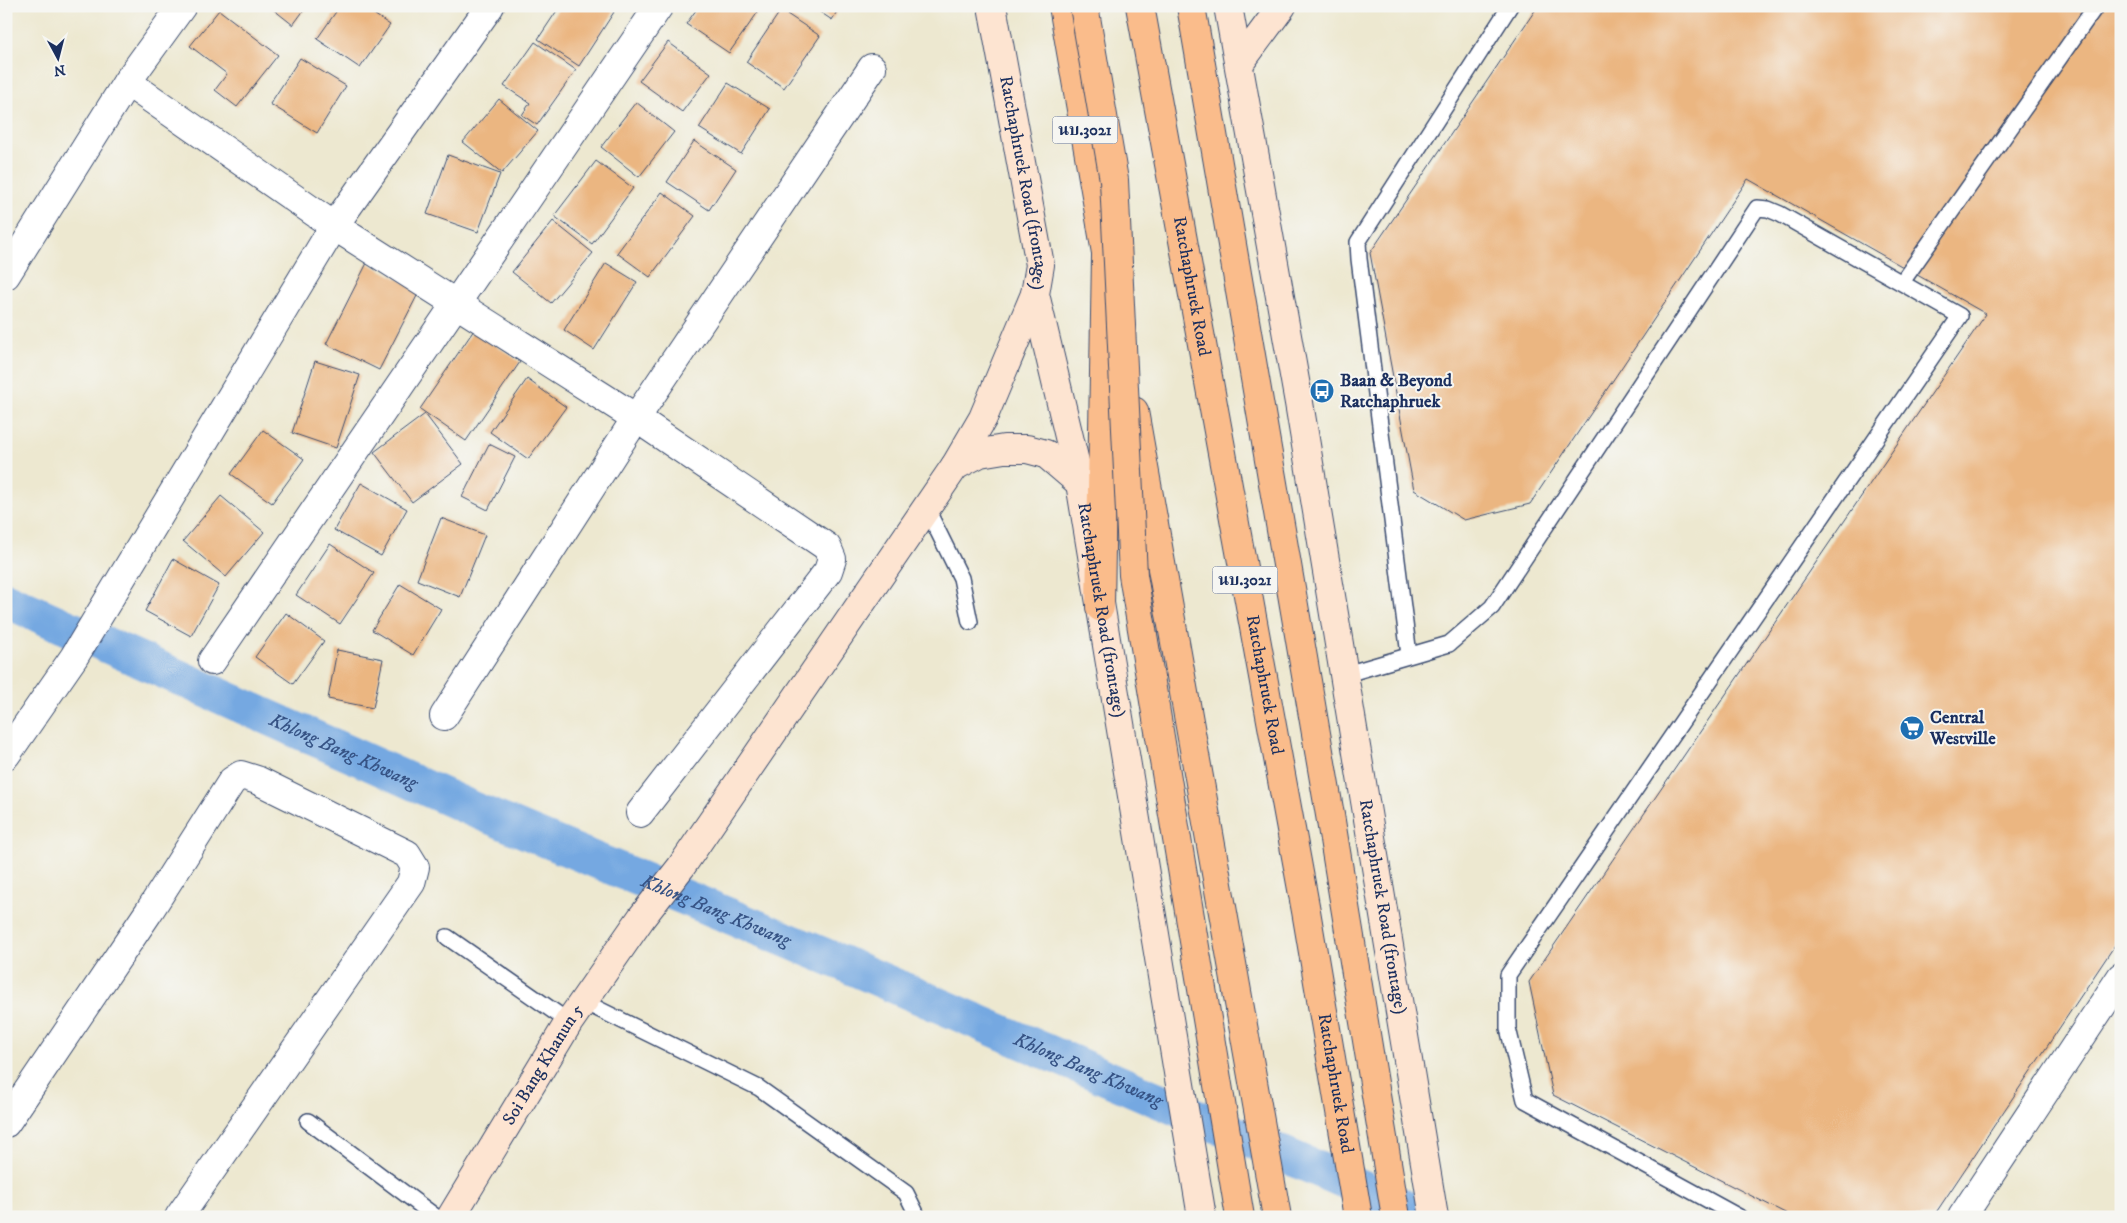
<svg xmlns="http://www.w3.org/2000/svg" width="2127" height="1223" font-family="'IM FELL DW Pica','Noto Serif Thai',serif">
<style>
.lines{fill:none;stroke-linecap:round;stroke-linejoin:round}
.canal{stroke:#74a8e1;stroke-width:36}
.building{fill:#ebb681}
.lane-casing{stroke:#3a4b6f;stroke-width:18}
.street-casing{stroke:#3a4b6f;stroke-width:30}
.secondary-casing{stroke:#3a4b6f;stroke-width:30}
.primary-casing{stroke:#3a4b6f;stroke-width:30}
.lane{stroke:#fff;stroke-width:15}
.street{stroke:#fff;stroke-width:28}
.secondary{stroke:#fde4d1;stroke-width:28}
.primary{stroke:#fabc8b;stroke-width:28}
.primary-bridge-casing{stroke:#3a4b6f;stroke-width:30;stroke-linecap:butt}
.primary-bridge{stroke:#fabc8b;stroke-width:28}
.labels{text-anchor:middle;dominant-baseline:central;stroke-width:4;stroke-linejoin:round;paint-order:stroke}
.shield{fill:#f6f6f2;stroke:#5d6b8a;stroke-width:1}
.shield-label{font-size:16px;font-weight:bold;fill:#1b2f5e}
.street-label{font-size:18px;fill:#1b2f5e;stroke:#f6f6f2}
.poi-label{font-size:18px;font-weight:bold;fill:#1b2f5e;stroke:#f6f6f2;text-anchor:start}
.water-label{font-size:19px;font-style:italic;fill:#365385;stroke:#f6f6f2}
</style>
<rect width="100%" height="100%" fill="#f6f6f2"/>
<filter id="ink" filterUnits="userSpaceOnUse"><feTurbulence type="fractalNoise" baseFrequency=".02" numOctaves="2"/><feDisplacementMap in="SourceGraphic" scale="10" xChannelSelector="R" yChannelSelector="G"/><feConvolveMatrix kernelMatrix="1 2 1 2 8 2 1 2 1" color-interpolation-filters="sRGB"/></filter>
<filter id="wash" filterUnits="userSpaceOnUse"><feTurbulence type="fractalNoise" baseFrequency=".0096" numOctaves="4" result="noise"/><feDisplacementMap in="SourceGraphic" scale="20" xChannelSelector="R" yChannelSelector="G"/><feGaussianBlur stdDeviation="1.12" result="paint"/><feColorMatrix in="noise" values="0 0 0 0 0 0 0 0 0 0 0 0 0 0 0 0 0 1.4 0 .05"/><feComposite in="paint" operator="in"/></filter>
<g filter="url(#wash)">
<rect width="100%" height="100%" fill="#ede8d0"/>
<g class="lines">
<path class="canal" id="s1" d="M6,600L477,811L842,963L1428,1217"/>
</g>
<g id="blocks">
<g class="building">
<polygon points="269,6 307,6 293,25"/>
<polygon points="340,6 362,6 390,25 360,68 317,39"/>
<polygon points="560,6 605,6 614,12 579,66 538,39"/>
<polygon points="699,6 749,6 758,12 729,53 686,24"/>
<polygon points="811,6 840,6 832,20"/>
<polygon points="1538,6 2121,6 2121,936 1933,1217 1793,1217 1553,1095 1529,982 1986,314 1748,179 1530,504 1464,520 1414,490 1370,253"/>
<polygon points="219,10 278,55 237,107 215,90 227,74 190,46"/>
<polygon points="781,10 820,36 784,88 746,62"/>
<polygon points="535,42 576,70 537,125 522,115 530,103 504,86"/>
<polygon points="668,42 711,73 682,112 639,81"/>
<polygon points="300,58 346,86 317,133 270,104"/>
<polygon points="728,83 770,109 741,154 699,128"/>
<polygon points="499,99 538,131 502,173 463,142"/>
<polygon points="636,102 674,132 639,177 601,147"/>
<polygon points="694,141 736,169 709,210 667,182"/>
<polygon points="448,155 500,174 478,232 427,214"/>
<polygon points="596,161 633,188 592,244 554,216"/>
<polygon points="662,192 695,216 650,277 617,253"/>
<polygon points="553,221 593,253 551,303 512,272"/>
<polygon points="367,263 420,290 379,370 326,344"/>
<polygon points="606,263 637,282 594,350 564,330"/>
<polygon points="474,330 520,362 466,441 420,409"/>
<polygon points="315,361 360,375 336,448 292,433"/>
<polygon points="527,379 566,407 528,459 490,432"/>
<polygon points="425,414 463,464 412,502 374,452"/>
<polygon points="263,430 304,459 272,503 231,474"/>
<polygon points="489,444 515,457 488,510 462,497"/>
<polygon points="361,483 407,509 381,556 334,530"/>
<polygon points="221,496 264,532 226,577 183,541"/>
<polygon points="441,518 485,535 460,597 417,580"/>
<polygon points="330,544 374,573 340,624 296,595"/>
<polygon points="173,559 219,585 191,636 145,611"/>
<polygon points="400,584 441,609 413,655 372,630"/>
<polygon points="286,613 324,641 293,684 255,657"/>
<polygon points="337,650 383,659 373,708 328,699"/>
</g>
</g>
</g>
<g filter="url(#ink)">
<use href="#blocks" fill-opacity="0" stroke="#3a4b6f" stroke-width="1"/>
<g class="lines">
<defs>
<g id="lane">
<polyline points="1902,282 2096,6"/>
<polyline points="926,507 961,578 970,622"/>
<polyline points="1409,655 1359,259 1358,242 1510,6"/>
<polyline points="1343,675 1449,644 1492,607 1757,208 1768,209 1780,214 1960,316 1508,975 1508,1028 1525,1100 1739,1217"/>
<polyline points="447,937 569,1022"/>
<polyline points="584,1002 759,1088 906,1193 918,1217"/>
<polyline points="308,1121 436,1217"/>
</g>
<g id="street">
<polyline points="127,82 334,226 636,418 827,547 832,559 828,571 640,813"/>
<polyline points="6,275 127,82 182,6"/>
<polyline points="212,661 659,6"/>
<polyline points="444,716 636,418 872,68"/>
<polyline points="6,755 74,657 334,226 490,6"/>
<polyline points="6,1123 148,913 232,781 241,775 257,780 407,854 415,867 411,883 179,1217"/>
<polyline points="1962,1217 2121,977"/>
</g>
<g id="secondary">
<path id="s2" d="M992,6L1040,265L1035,294L1080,483L1202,1217"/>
<path id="s3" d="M1228,6L1299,403L1434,1217"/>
<polyline points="1239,64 1282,6"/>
<polyline points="955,466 980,453 1004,449 1027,449 1046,454 1080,483"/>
<path id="s4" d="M451,1217L569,1022L642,917L681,867L955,466L983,418L1035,294"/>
</g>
<g id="primary">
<polyline points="1063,6 1109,270"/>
<path id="s5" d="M1140,6L1306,911L1358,1217"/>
<polyline points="1191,6 1330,815 1396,1217"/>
<polyline points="1134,411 1277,1217"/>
<polyline points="1100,607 1106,256"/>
</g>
</defs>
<use href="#lane" class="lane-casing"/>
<use href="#street" class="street-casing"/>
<use href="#secondary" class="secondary-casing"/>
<use href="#primary" class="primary-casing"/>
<use href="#lane" class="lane"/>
<use href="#street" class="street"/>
<use href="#secondary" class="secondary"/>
<use href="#primary" class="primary"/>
<defs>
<polyline id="primary-bridge" points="1084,6 1114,180 1133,575 1240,1217"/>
</defs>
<use href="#primary-bridge" class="primary-bridge-casing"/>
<use href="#primary-bridge" class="primary-bridge"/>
</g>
</g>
<defs>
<symbol id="bus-disc" viewBox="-11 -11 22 22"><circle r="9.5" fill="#1f6fb2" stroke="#f6f6f2"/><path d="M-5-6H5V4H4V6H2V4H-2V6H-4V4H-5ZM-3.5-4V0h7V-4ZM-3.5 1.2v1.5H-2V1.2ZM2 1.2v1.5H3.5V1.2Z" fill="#fff"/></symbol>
<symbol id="supermarket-disc" viewBox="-11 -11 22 22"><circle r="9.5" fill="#1f6fb2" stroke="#f6f6f2"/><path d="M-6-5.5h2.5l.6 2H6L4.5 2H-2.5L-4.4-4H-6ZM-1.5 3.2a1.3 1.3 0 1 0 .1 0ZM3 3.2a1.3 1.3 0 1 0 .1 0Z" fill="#fff"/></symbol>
</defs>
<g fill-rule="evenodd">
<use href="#bus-disc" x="1308" y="377" width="28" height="28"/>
<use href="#supermarket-disc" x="1898" y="714" width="28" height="28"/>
</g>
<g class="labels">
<g class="shield">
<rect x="1052.5" y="116.5" width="65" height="27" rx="4"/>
<rect x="1212.5" y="566.5" width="65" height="27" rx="4"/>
</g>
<g class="shield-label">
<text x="1085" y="130">นบ.3021</text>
<text x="1245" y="580">นบ.3021</text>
</g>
<g class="street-label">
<text stroke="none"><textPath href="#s2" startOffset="180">Ratchaphruek Road (frontage)</textPath></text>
<text stroke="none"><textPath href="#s5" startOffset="285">Ratchaphruek Road</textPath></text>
<text stroke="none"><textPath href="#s2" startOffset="616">Ratchaphruek Road (frontage)</textPath></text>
<text stroke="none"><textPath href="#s5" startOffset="690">Ratchaphruek Road</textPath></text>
<text stroke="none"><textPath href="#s3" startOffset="914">Ratchaphruek Road (frontage)</textPath></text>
<text stroke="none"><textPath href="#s4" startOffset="178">Soi Bang Khanun 5</textPath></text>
<text stroke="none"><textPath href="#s5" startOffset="1095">Ratchaphruek Road</textPath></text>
</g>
<g class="poi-label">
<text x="1340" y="381">Baan &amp; Beyond<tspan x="1340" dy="21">Ratchaphruek</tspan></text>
<text x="1930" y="718">Central<tspan x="1930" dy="21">Westville</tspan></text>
</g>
<g class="water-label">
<text stroke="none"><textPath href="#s1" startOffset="370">Khlong Bang Khwang</textPath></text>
<text stroke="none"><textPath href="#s1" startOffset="775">Khlong Bang Khwang</textPath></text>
<text stroke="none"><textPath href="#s1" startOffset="1180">Khlong Bang Khwang</textPath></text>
</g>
</g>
<rect width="2127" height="1223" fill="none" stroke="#f6f6f2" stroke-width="25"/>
<g transform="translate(58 58) rotate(173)" stroke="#f6f6f2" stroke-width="4" paint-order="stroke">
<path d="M0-4L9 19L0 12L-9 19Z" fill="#1b2f5e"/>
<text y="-8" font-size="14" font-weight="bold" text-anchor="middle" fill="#1b2f5e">N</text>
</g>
</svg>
